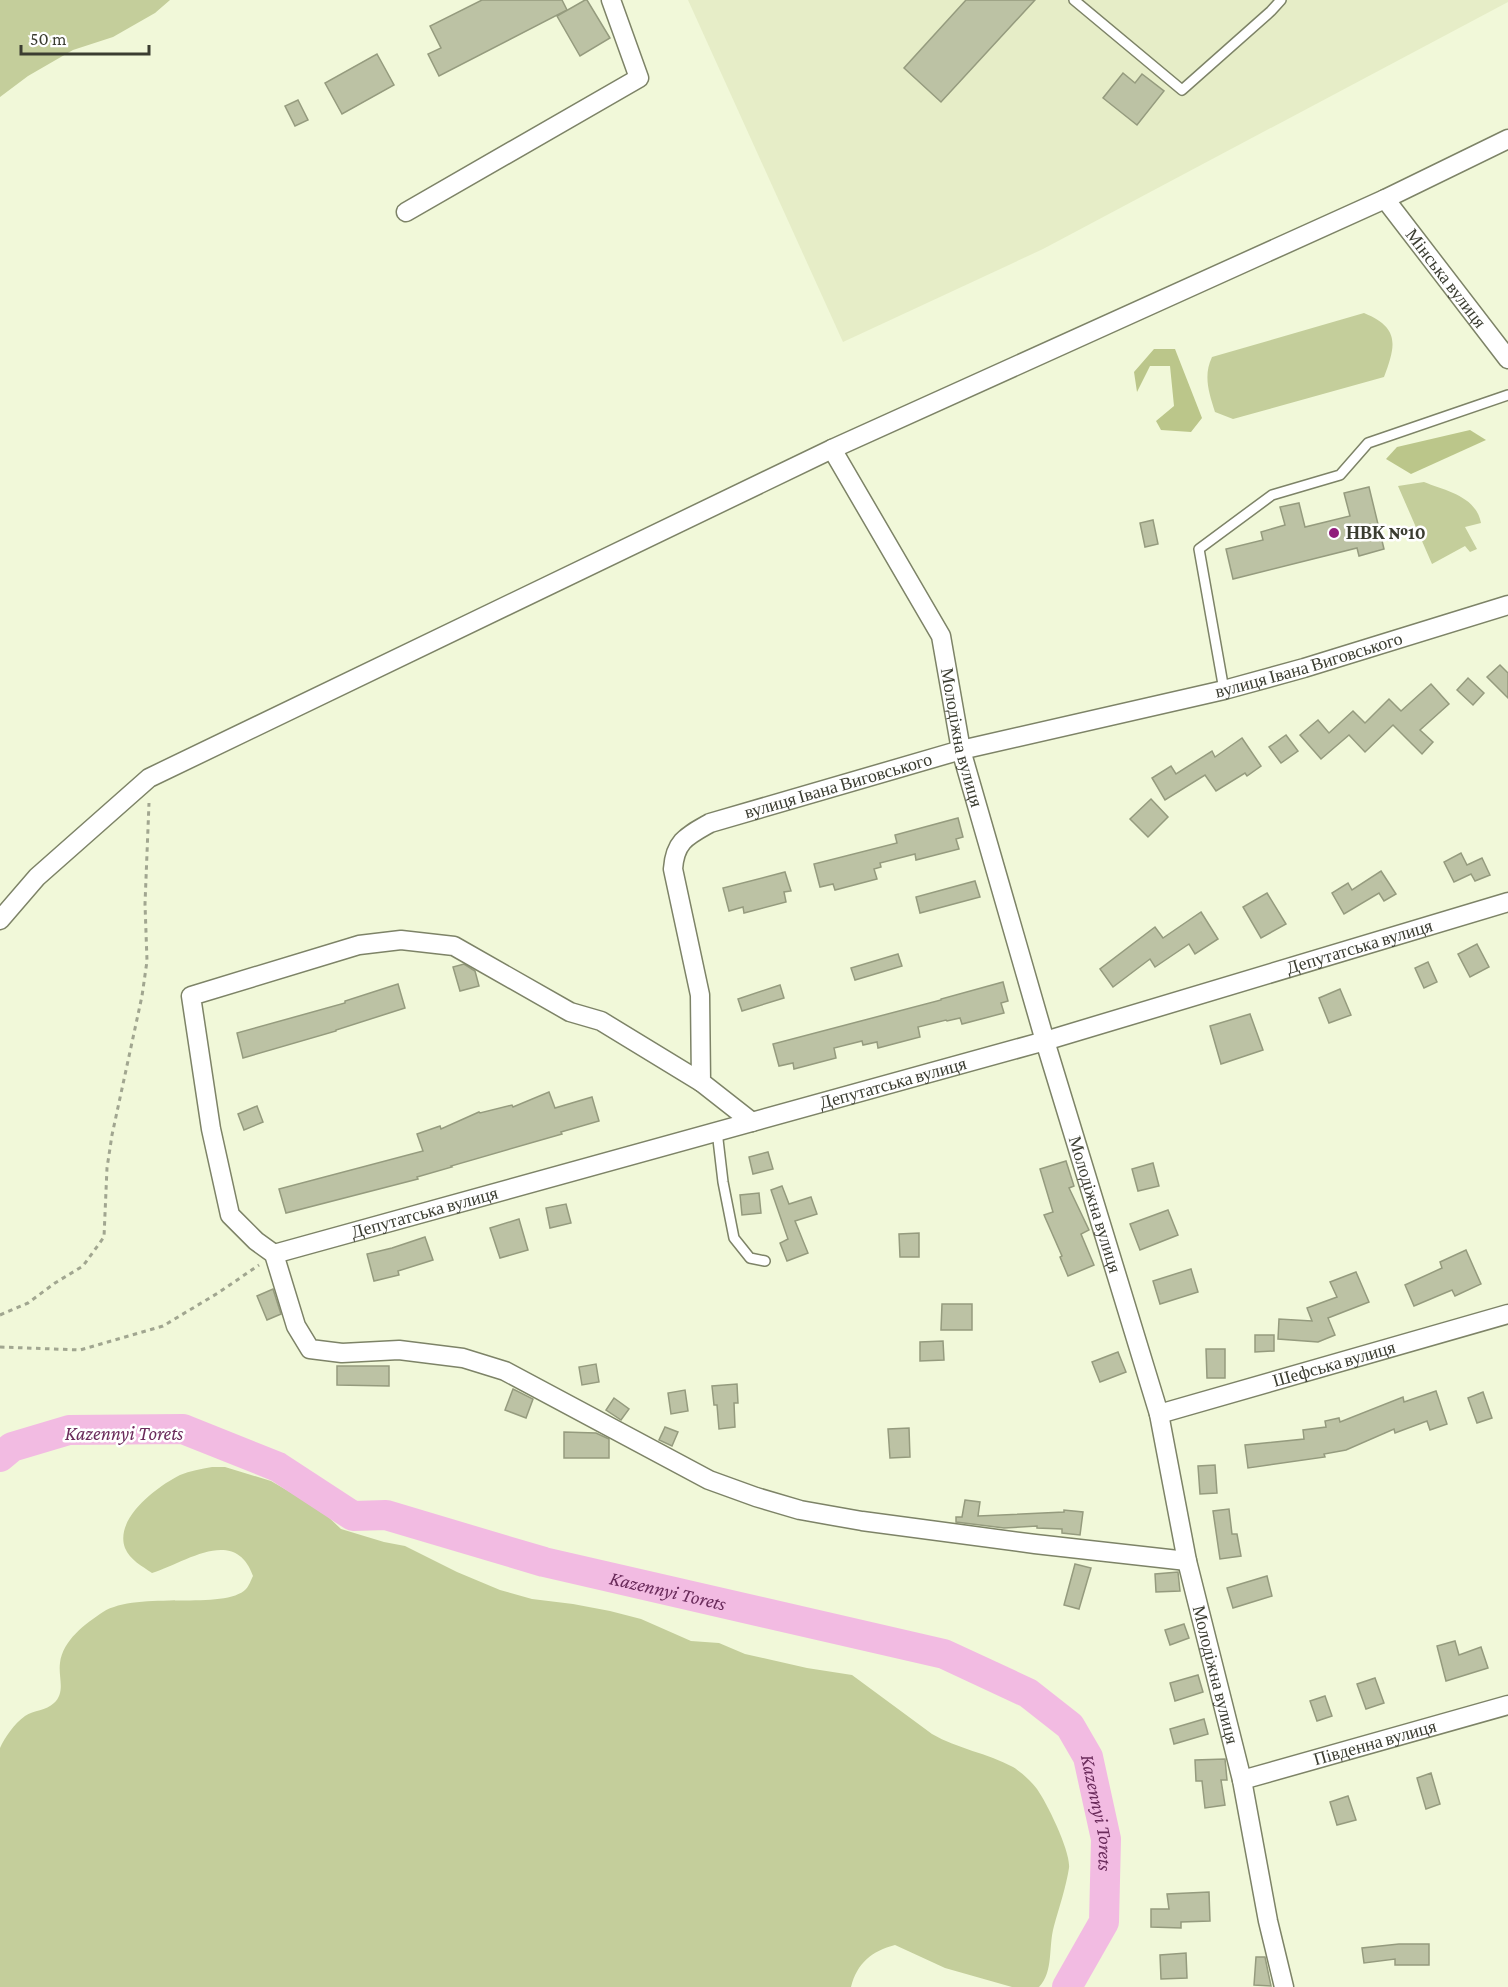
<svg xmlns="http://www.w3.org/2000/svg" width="1508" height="1987" font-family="'Crimson Pro',serif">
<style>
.built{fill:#e6edc7}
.green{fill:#c4ce9b}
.forest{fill:#bbc68a}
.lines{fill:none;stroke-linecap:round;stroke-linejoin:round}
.river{stroke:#f2bbe2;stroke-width:30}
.building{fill:#bcc2a4;stroke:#959b7e;stroke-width:1.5}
.lane-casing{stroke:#7d8367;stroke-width:12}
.street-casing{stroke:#7d8367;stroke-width:21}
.path{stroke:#a1a690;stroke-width:3;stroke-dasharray:4.5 4.5;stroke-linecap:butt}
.lane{stroke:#fff;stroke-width:9}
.street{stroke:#fff;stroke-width:18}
.poi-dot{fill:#911c7b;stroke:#fff;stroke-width:2}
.labels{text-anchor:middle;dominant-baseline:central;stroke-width:5;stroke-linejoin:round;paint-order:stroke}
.street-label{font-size:18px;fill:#3b3d31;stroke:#fff}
.poi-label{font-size:18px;font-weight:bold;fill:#3b3d31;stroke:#fff;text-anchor:start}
.water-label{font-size:20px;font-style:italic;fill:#6a2b5b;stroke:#fff}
</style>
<rect width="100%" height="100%" fill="#f1f8d9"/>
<polygon class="built" points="688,0 1508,0 1508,2 1043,249 843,342"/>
<g class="green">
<polygon points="0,0 170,0 155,13 113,37 73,50 28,76 0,97"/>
<path d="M1364,313C1400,328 1396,345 1384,377L1233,419L1215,412C1209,393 1203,376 1212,357Z"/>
<path d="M1424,482C1446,491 1476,496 1481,523L1465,527L1477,549L1470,552L1465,546L1432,564L1398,486Z"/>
<path d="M212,1467H225L271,1481L321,1510L341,1529L384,1542L405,1546L457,1572L500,1590L532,1599L573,1604L610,1611L641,1619L691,1641L719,1643L745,1654L807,1668L852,1675L932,1734C958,1749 987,1753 1013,1767C1021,1772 1031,1781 1037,1789C1047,1803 1071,1852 1069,1868C1066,1887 1059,1908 1054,1926C1048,1947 1054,1971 1039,1987H1012L945,1968L895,1945C872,1951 857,1963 851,1987H0V1748C5,1737 14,1724 25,1716C34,1710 46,1711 54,1703C66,1692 58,1677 60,1663C63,1640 85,1624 103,1612C138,1590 225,1611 246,1589C249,1586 251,1580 253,1576C235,1525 185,1563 152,1573C142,1566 130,1560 125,1548C114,1518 158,1486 180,1475C190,1471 201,1469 212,1467Z"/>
</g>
<g class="forest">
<polygon points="1154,349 1175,349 1202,418 1191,432 1161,430 1156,421 1174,406 1170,366 1150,366 1137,392 1134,372"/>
<polygon points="1470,430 1486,440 1411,474 1386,459 1397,447"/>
</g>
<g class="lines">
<path class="river" id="s1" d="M0,1457L12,1447L69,1430L183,1429L278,1467L353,1516L386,1515L544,1562L944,1654L1028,1693L1070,1726L1088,1757L1106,1839L1104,1922L1067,1987"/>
</g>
<g class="building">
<polygon points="482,0 562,0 567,10 439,76 428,54 441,48 430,26"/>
<polygon points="585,0 587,0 610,38 580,56 557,16"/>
<polygon points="966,0 1035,0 941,102 904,68"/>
<polygon points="377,54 394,85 342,114 325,83"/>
<polygon points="1123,73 1135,83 1142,74 1164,91 1137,125 1103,98"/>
<polygon points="298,100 308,120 295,126 285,106"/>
<polygon points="1369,487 1384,549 1359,556 1357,548 1233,579 1226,549 1263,540 1261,532 1285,525 1280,507 1299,503 1305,527 1350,516 1344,493"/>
<polygon points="1153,520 1158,544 1145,547 1140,523"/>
<polygon points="1500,665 1508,673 1508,698 1487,677"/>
<polygon points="1468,678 1484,693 1473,705 1457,690"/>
<polygon points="1431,684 1449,704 1420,730 1433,742 1422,754 1393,725 1365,752 1349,735 1321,759 1300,735 1318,720 1329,733 1353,711 1365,723 1389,699 1401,711"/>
<polygon points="1286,735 1298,751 1281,763 1269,747"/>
<polygon points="1242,738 1261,766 1247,776 1245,773 1216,791 1205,775 1165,800 1152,778 1171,766 1176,774 1212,751 1215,757"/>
<polygon points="1151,799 1168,817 1148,837 1130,819"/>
<polygon points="958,818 963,837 956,839 959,849 916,860 915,854 880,863 881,867 874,869 877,879 835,890 833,884 820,887 814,864 897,843 895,835"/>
<polygon points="1461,853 1467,865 1482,858 1490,875 1475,881 1471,874 1454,882 1444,862"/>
<polygon points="1381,871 1396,894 1384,901 1379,893 1344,914 1332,893 1348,883 1352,890"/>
<polygon points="785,872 791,891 784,892 786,902 744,913 743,907 729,911 723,888"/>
<polygon points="975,881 980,897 920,913 916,897"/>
<polygon points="1267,893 1286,924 1261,938 1243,907"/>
<polygon points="1201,912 1218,939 1195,954 1189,944 1155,967 1150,959 1113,987 1100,969 1155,927 1163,938"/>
<polygon points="1477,944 1489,967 1470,977 1458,954"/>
<polygon points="898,954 902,966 855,980 851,968"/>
<polygon points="1428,962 1437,982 1424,988 1415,968"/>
<polygon points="464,964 475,971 479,986 460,991 453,967"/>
<polygon points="1003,982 1008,1001 1001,1003 1004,1013 962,1024 960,1018 947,1021 946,1020 918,1027 920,1037 878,1048 877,1042 863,1045 862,1041 834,1048 836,1058 794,1069 793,1063 779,1066 773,1044 941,1000 941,999"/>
<polygon points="398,984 405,1008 336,1030 336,1031 243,1058 237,1033 345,1003 345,1001"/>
<polygon points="780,985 784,998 742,1011 738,999"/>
<polygon points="1340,989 1351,1015 1329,1023 1319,998"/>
<polygon points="1250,1014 1263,1050 1221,1064 1210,1026"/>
<polygon points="549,1092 555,1108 592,1097 599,1121 561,1132 562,1134 451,1166 452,1167 417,1177 418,1179 286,1213 279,1189 423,1151 417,1134 440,1126 441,1129 479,1112 480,1113 512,1105 513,1107"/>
<polygon points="257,1106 263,1122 244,1130 238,1114"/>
<polygon points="768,1152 773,1169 753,1174 749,1157"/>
<polygon points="1066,1161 1074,1186 1069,1188 1089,1230 1081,1234 1094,1265 1068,1276 1060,1257 1062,1256 1044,1215 1053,1212 1040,1169"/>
<polygon points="1153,1163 1159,1186 1138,1191 1132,1169"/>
<polygon points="782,1186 789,1204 811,1197 817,1214 795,1221 808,1253 787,1261 780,1243 788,1239 771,1190"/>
<polygon points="759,1193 761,1213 742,1215 740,1195"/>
<polygon points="566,1204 571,1223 550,1228 546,1208"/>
<polygon points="1168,1210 1178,1235 1140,1250 1130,1224"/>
<polygon points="519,1219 528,1250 500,1258 490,1228"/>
<polygon points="919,1233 919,1257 900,1257 899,1234"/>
<polygon points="425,1237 433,1260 398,1271 399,1275 374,1281 367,1254 392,1248"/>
<polygon points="1466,1250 1481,1284 1455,1296 1452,1290 1414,1306 1405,1285 1442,1268 1440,1262"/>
<polygon points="1191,1269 1198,1292 1160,1304 1153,1281"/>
<polygon points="1356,1272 1369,1302 1328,1318 1335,1335 1318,1342 1278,1339 1279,1319 1312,1321 1307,1308 1337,1297 1330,1282"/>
<polygon points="273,1289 281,1314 267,1320 257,1296"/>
<polygon points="942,1304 972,1304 972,1330 941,1330"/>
<polygon points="1255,1335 1274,1335 1274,1351 1255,1352"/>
<polygon points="943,1341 944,1360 920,1361 920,1342"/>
<polygon points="1206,1349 1225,1349 1225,1378 1207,1378"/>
<polygon points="1118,1352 1126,1372 1100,1382 1092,1362"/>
<polygon points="596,1364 599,1382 582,1385 579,1367"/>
<polygon points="337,1366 389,1366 389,1386 337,1385"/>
<polygon points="737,1384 738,1403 734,1403 735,1427 719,1429 717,1405 714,1405 712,1386"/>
<polygon points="513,1389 533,1399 526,1418 505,1410"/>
<polygon points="685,1390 688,1411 671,1414 668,1393"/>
<polygon points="1436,1391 1447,1424 1430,1430 1427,1421 1395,1433 1394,1429 1346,1450 1324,1454 1325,1457 1248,1468 1245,1445 1304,1439 1303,1430 1326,1427 1325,1421 1339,1418 1340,1422 1403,1397 1404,1402"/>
<polygon points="1483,1392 1492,1418 1477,1423 1468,1398"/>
<polygon points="614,1398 629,1409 621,1420 606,1410"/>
<polygon points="665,1427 678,1432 672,1446 659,1440"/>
<polygon points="909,1428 910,1457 890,1458 888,1429"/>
<polygon points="564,1432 596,1433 609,1439 609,1458 564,1458"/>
<polygon points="1215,1465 1217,1493 1200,1494 1198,1466"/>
<polygon points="965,1500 980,1502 978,1516 1064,1512 1064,1510 1083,1512 1080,1535 1062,1533 1062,1529 1037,1528 1037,1526 1004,1528 956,1522 956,1517 962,1517"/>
<polygon points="1229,1509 1232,1534 1237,1534 1241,1556 1220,1559 1213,1511"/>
<polygon points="1075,1564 1091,1568 1079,1609 1064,1605"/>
<polygon points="1178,1572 1180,1591 1156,1592 1155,1574"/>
<polygon points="1267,1576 1272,1596 1233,1608 1227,1588"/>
<polygon points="1184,1624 1189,1638 1170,1645 1165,1630"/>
<polygon points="1455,1641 1459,1655 1481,1647 1488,1668 1446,1681 1437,1646"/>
<polygon points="1198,1675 1203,1692 1175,1701 1170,1683"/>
<polygon points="1375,1678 1384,1703 1366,1709 1357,1684"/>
<polygon points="1325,1696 1332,1716 1317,1721 1310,1701"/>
<polygon points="1204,1719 1208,1734 1174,1744 1170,1729"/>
<polygon points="1225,1759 1227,1780 1221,1780 1225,1805 1205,1808 1202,1781 1196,1781 1195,1760"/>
<polygon points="1431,1773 1440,1804 1426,1809 1417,1778"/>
<polygon points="1348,1796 1356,1820 1337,1825 1330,1802"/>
<polygon points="1209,1892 1210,1921 1181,1922 1181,1928 1151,1927 1151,1909 1169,1909 1167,1894"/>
<polygon points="1399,1944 1429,1944 1429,1965 1395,1965 1395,1959 1364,1963 1362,1948"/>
<polygon points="1186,1953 1187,1978 1161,1979 1160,1955"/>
<polygon points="1256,1957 1265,1957 1271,1986 1254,1985"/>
</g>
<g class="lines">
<defs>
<g id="lane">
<polyline points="1074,0 1182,90 1271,11 1281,0"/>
<polyline points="1224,690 1199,549 1272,495 1340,475 1368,443 1508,395"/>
<polyline points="717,1131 723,1182 734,1238 750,1258 765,1261"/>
</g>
<g id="street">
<path id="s2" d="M1385,199L1508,359"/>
<polyline points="406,212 639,78 611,0"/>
<path id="s3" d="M832,449L941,636L961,750L1045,1041L1159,1414L1187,1561L1242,1780L1268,1921L1284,1987"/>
<polyline points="0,920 37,877 149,778 832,449 1385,199 1508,139"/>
<polyline points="701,1082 601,1021 570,1012 454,946 401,940 359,945 191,996 211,1129 230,1215 256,1241 274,1254 296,1326 310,1349 342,1353 399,1350 463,1358 505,1371 709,1480 756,1497 800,1510 862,1521 1035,1544 1187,1561"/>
<path id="s4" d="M752,1122L701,1082L700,995L673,869C675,841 687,836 710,823L961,750L1224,690L1304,668L1508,605"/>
<path id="s5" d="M274,1254L1045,1041L1508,902"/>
<path id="s6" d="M1159,1414L1508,1314"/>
<path id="s7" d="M1242,1780L1508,1705"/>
</g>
</defs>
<use href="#lane" class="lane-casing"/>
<use href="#street" class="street-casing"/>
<g class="path">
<polyline points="0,1315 28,1303 55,1283 83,1266 104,1237 107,1168 112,1135 142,996 147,961 145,904 149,803"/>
<polyline points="0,1347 80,1350 163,1326 218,1293 259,1265"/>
</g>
<use href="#lane" class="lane"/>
<use href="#street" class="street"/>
</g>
<circle class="poi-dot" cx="1334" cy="533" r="6"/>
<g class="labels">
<g class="street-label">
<text stroke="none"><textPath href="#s2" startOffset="100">Мінська вулиця</textPath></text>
<text stroke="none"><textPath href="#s4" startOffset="963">вулиця Івана Виговського</textPath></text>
<text stroke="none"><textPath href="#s3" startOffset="320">Молодіжна вулиця</textPath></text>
<text stroke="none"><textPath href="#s4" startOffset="477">вулиця Івана Виговського</textPath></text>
<text stroke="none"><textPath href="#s5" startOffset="1128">Депутатська вулиця</textPath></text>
<text stroke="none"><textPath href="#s5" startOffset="642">Депутатська вулиця</textPath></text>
<text stroke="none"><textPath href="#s3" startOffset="806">Молодіжна вулиця</textPath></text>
<text stroke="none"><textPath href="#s5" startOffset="156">Депутатська вулиця</textPath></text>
<text stroke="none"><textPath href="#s6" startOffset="182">Шефська вулиця</textPath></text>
<text stroke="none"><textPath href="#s3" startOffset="1292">Молодіжна вулиця</textPath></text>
<text stroke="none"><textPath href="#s7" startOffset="138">Південна вулиця</textPath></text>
</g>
<g class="poi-label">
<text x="1346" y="533">НВК №10</text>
</g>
<g class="water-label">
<text x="124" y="1433">Kazennyi Torets</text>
<text stroke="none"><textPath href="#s1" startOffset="706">Kazennyi Torets</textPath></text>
<text stroke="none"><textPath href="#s1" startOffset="1228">Kazennyi Torets</textPath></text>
</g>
</g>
<path d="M21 45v9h128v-9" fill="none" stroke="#3b3d31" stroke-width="3"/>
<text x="30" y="45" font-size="18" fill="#3b3d31" stroke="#ffffff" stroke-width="4.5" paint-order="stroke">50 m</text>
</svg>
